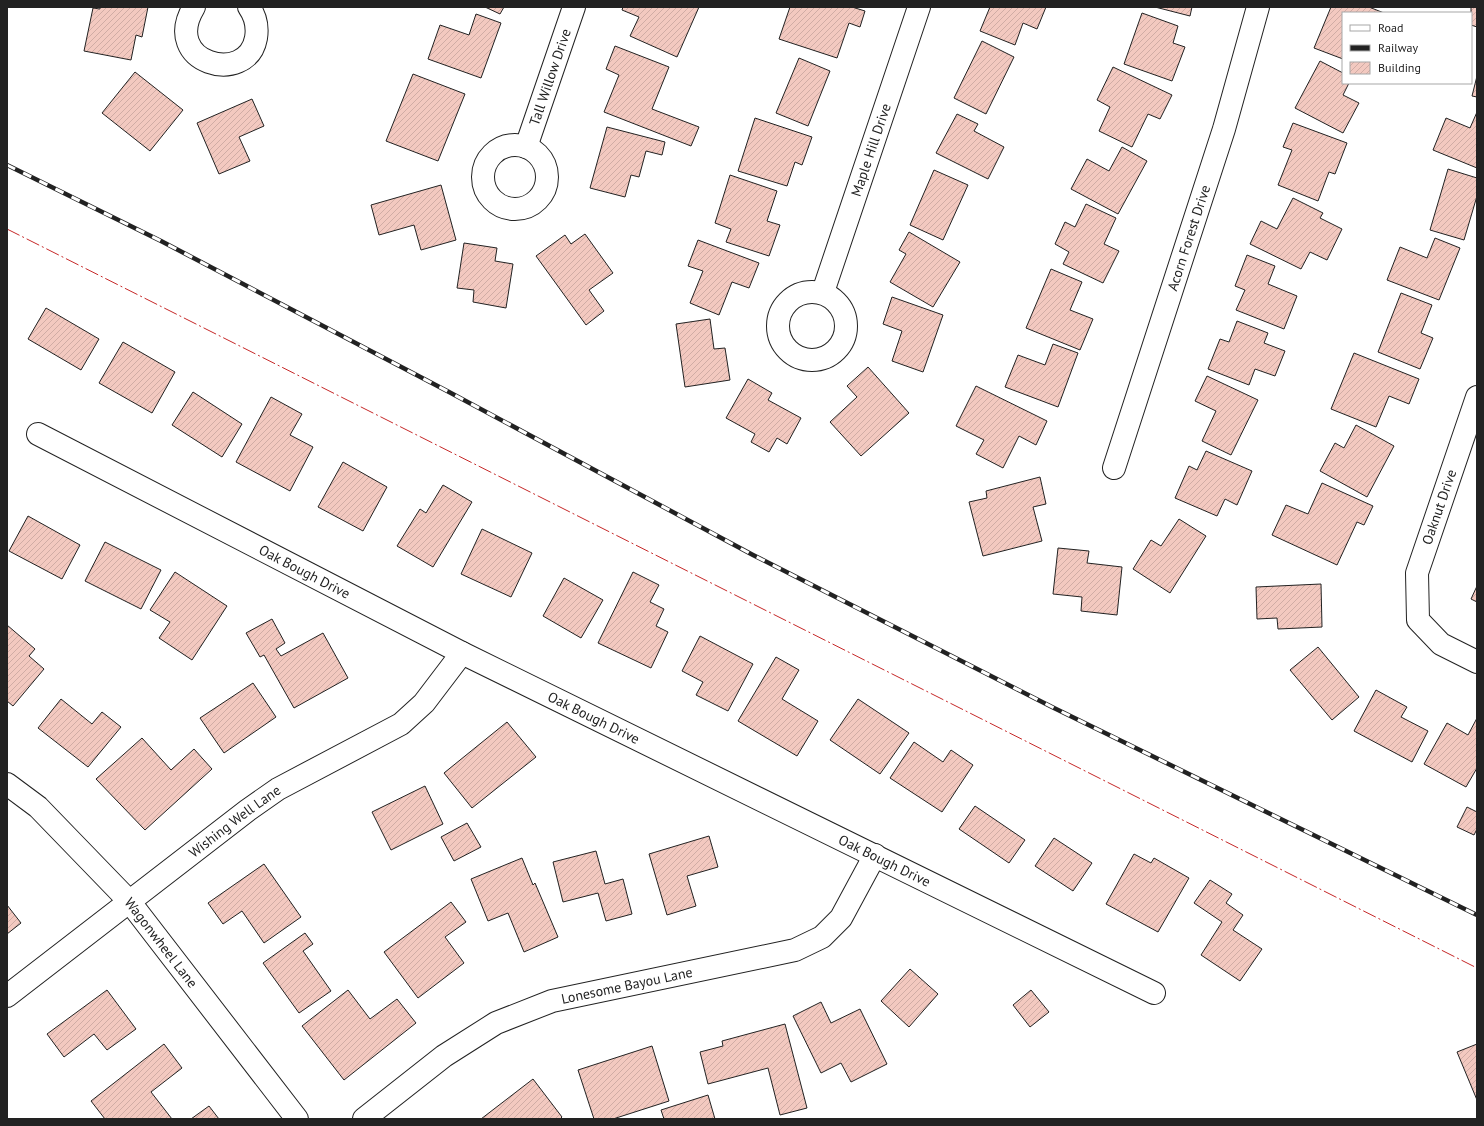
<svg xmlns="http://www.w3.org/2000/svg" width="1484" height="1126" font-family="'PT Sans',sans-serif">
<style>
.building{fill:url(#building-hatch);stroke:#222}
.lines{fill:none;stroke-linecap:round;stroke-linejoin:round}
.street-casing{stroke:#222;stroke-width:24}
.street{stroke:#fff;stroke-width:22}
.rail-casing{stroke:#222;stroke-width:4.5}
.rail{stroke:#fff;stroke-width:3;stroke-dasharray:9;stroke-linecap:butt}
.power{stroke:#c62828;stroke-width:1;stroke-dasharray:14 3 2 3;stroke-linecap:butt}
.labels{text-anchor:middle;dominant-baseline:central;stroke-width:3;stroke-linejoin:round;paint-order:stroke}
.street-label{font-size:14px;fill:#222;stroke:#fff}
</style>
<defs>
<pattern id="building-hatch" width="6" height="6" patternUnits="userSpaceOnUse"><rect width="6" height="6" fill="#f3c9c0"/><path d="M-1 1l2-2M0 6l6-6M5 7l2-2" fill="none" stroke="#d0aca5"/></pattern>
</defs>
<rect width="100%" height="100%" fill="#fff"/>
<g class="building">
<polygon points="100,7 148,7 142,37 136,35 131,60 84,51 93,8 100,9"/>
<polygon points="485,7 504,7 500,14"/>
<polygon points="623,7 699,7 677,57 630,36 639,17 622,10"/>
<polygon points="790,7 852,7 865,11 860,27 849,23 837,58 779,39"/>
<polygon points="990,7 1046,7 1037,29 1023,23 1015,45 980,31"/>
<polygon points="1155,7 1192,7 1190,16"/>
<polygon points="1331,7 1369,7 1384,13 1343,13 1343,59 1314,48"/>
<polygon points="1471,7 1477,7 1477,27 1471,25"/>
<polygon points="1142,13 1178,26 1173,43 1185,47 1172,81 1124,64"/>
<polygon points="476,14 501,23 481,78 428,59 440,25 469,35"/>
<polygon points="982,41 1014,57 986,114 954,98"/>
<polygon points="615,46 669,67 652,109 699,127 691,146 604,112 619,75 606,69"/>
<polygon points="799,58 830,71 808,126 776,113"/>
<polygon points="1320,61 1343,73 1343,83 1349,83 1343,95 1359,103 1343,133 1295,108"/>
<polygon points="1113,67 1172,95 1160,119 1148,114 1132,147 1099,131 1110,107 1097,100"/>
<polygon points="135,72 183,110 150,151 102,113"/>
<polygon points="413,74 465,94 438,161 386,141"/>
<polygon points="1477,76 1477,97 1472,96"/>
<polygon points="252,99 264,126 239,137 250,161 219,174 197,123"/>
<polygon points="1477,112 1477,168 1433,150 1446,118 1470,128"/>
<polygon points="957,114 978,124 974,131 1004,147 988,179 936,153"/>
<polygon points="755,118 812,137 802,165 795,162 787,186 738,171"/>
<polygon points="1293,123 1347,143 1335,174 1329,172 1318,201 1278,185 1292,150 1283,147"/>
<polygon points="607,127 665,142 662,155 646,151 639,177 631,175 625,197 590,188"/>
<polygon points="1122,147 1147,161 1118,214 1071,189 1087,159 1109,171"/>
<polygon points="1448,169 1477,178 1477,196 1464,240 1430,230"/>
<polygon points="934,170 968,185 943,240 910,225"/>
<polygon points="730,175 777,191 767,221 780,225 769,256 726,242 731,229 715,223"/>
<polygon points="441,185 456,240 421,250 414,225 379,235 371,205"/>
<polygon points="1293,198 1323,213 1320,218 1342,229 1327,260 1310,252 1301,269 1250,244 1261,221 1277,229"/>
<polygon points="1086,204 1116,218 1104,244 1119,251 1103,283 1063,264 1069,252 1055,244 1065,222 1075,227"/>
<polygon points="909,232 960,262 933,307 890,282 906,254 899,250"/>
<polygon points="585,234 613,273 589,290 604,311 586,325 536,256 565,235 571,244"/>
<polygon points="1435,238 1460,248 1439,300 1387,280 1400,247 1427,258"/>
<polygon points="698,240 759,263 749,288 732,282 719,315 690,303 703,271 688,266"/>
<polygon points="464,243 497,248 495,261 513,264 506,308 473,302 474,290 457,288"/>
<polygon points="1247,255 1275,266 1268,284 1297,296 1284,329 1236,310 1245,290 1235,286"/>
<polygon points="1051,269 1082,282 1070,310 1093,319 1080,350 1026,328"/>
<polygon points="1401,293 1432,305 1421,333 1433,338 1420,369 1378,352"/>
<polygon points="892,297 943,315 923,372 892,361 902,331 883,324"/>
<polygon points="46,308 99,339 81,370 28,339"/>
<polygon points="710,319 714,349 725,348 730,380 685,387 676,324"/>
<polygon points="1237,321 1268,333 1264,343 1285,351 1275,376 1255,369 1249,385 1208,369 1220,339 1229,342"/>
<polygon points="123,342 175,372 152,413 99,383"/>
<polygon points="1053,344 1078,353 1058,407 1005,387 1018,355 1045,365"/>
<polygon points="1354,353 1419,379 1409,404 1389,396 1376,427 1331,409"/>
<polygon points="868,367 909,413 861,456 830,422 857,397 847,386"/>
<polygon points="1207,376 1258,400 1231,455 1202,441 1216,411 1195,401"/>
<polygon points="748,379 772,393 768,400 801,418 787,444 777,438 769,452 751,442 755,434 726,418"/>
<polygon points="976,386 1047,421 1036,445 1019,436 1003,468 976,454 984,440 956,426"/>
<polygon points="193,392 242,424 222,457 172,425"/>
<polygon points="271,397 302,414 290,435 313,447 290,491 236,462"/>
<polygon points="1356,425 1394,446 1367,497 1320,471 1335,443 1344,448"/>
<polygon points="1206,451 1252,471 1237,505 1225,499 1217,516 1175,498 1189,466 1197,470"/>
<polygon points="343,462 387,487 363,531 318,507"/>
<polygon points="1040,477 1046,504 1033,507 1042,541 983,556 969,502 987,498 986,491"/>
<polygon points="1322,483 1373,506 1364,525 1357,522 1337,565 1272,535 1286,505 1308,514"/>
<polygon points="443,485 472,502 433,567 397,546 420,509 426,513"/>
<polygon points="28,516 80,545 62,579 9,551"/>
<polygon points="1179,519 1206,536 1170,593 1133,569 1151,540 1161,546"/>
<polygon points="482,529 532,553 511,597 461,574"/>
<polygon points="105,542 161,570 141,609 85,581"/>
<polygon points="1058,548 1089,551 1087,563 1122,567 1117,615 1081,611 1082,597 1053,594"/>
<polygon points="175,572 227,606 192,660 159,638 170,622 150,610"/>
<polygon points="633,572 659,585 650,602 664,609 656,626 668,632 651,668 598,643"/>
<polygon points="564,578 603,600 581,638 543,616"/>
<polygon points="1321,584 1322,627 1278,629 1277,618 1257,619 1256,587"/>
<polygon points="1477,586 1477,602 1471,599"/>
<polygon points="272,619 285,643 276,649 281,656 323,633 348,678 294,708 264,655 260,657 246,633"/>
<polygon points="7,625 35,649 29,656 44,669 13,706 7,701"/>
<polygon points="700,636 753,664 728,711 696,695 703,682 682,671"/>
<polygon points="1318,647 1359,697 1332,720 1290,670"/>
<polygon points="776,657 799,670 782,699 818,721 797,756 738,721"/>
<polygon points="253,683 276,717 224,753 200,718"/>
<polygon points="1376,690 1407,707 1401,717 1428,731 1412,762 1354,731"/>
<polygon points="61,699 92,724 102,712 121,727 88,767 38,728"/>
<polygon points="858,699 909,733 880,774 830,740"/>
<polygon points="1477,718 1477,768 1466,787 1424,764 1447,723 1468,735"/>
<polygon points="507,722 536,757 472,808 444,773"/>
<polygon points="142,738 171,770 194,749 212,769 145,830 96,779"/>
<polygon points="914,742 943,762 951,750 973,765 942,812 890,778"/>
<polygon points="425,786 443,824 391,850 372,812"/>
<polygon points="975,806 1025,840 1009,863 959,829"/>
<polygon points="1467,807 1477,812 1477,829 1474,835 1457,827"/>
<polygon points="467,823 481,847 454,861 441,837"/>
<polygon points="709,836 718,867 687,876 696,906 667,915 649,854"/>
<polygon points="1054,838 1092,863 1073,891 1035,866"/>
<polygon points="596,851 605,884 623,879 632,914 606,921 598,893 563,902 553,862"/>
<polygon points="1134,854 1151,863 1154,858 1189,878 1158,932 1106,904"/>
<polygon points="522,858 533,885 535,883 558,937 524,952 508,913 488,921 471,879"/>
<polygon points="264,864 301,917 264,943 242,911 223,924 208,903"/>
<polygon points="1210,880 1232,894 1226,903 1243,915 1233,930 1262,949 1240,981 1201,955 1222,922 1194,903"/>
<polygon points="451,902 466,922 445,937 464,963 418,998 384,952"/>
<polygon points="7,905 21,923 7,934"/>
<polygon points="305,933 313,944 303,951 331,991 299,1013 263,963"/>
<polygon points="910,969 938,994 909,1027 881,1001"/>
<polygon points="107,990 136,1029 107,1050 94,1034 64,1057 47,1034"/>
<polygon points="348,990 370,1019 397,999 416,1023 344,1080 302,1026"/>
<polygon points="1031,990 1049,1012 1030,1027 1013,1005"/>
<polygon points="821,1002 831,1023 860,1009 887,1064 851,1082 841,1063 821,1073 793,1016"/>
<polygon points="785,1024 807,1108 780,1115 768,1068 708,1084 700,1052 723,1046 722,1041"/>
<polygon points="164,1044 182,1068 151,1092 172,1119 105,1119 91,1101"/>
<polygon points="1477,1044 1477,1100 1457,1052"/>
<polygon points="652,1046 669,1101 613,1119 594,1119 578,1070"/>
<polygon points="533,1079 562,1117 560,1119 481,1119"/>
<polygon points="708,1095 715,1119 664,1119 661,1110"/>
<polygon points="209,1106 219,1119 191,1119"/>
</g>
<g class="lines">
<defs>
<g id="street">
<path d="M194,7C160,63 247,87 256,38C258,26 256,17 249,7"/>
<circle cx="515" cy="177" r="32"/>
<path id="s1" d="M526,147L574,7"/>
<circle cx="812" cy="326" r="34"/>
<path id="s2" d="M823,292L919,7"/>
<polyline points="1477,397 1417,573 1418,620 1441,644 1477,662"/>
<path id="s3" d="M38,434L462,653L1154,993"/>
<path id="s4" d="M1114,468L1224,129L1258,7"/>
<path id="s5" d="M7,784L38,807L129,901L297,1119"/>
<path id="s6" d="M7,996L248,810L278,789L401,724L424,703L462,653"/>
<path id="s7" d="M364,1119L444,1056L496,1023L552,1001L795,950L822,937L841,918L875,855"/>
</g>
</defs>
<use href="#street" class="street-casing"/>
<use href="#street" class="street"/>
<defs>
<polyline id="rail" points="7,165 161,241 449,392 753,555 1054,708 1477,915"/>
</defs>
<use href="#rail" class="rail-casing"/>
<use href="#rail" class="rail"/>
<polyline class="power" points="7,229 1477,968"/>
</g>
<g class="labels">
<g class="street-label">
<text stroke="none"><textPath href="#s1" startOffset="74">Tall Willow Drive</textPath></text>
<text stroke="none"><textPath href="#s2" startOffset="150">Maple Hill Drive</textPath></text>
<text stroke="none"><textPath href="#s4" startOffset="242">Acorn Forest Drive</textPath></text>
<text transform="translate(1439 507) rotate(-71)">Oaknut Drive</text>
<text stroke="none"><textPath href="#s3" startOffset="300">Oak Bough Drive</textPath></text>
<text stroke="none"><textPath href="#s3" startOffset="624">Oak Bough Drive</textPath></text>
<text stroke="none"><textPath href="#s6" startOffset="287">Wishing Well Lane</textPath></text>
<text stroke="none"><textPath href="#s3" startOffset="948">Oak Bough Drive</textPath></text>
<text stroke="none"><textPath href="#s5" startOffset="222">Wagonwheel Lane</textPath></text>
<text stroke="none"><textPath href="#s7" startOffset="300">Lonesome Bayou Lane</textPath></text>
</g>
</g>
<rect width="1484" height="1126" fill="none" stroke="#222222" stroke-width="16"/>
<rect x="1342" y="12" width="130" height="72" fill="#ffffff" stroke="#a7a7a7"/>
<rect x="1350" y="25" width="20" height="6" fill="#ffffff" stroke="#a7a7a7"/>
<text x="1378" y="32" font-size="12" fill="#222222">Road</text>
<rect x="1350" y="45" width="20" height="6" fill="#222222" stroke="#a7a7a7"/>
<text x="1378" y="52" font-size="12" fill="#222222">Railway</text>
<rect x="1350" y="62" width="20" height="12" fill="url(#building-hatch)" stroke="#a7a7a7"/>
<text x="1378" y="72" font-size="12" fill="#222222">Building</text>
</svg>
